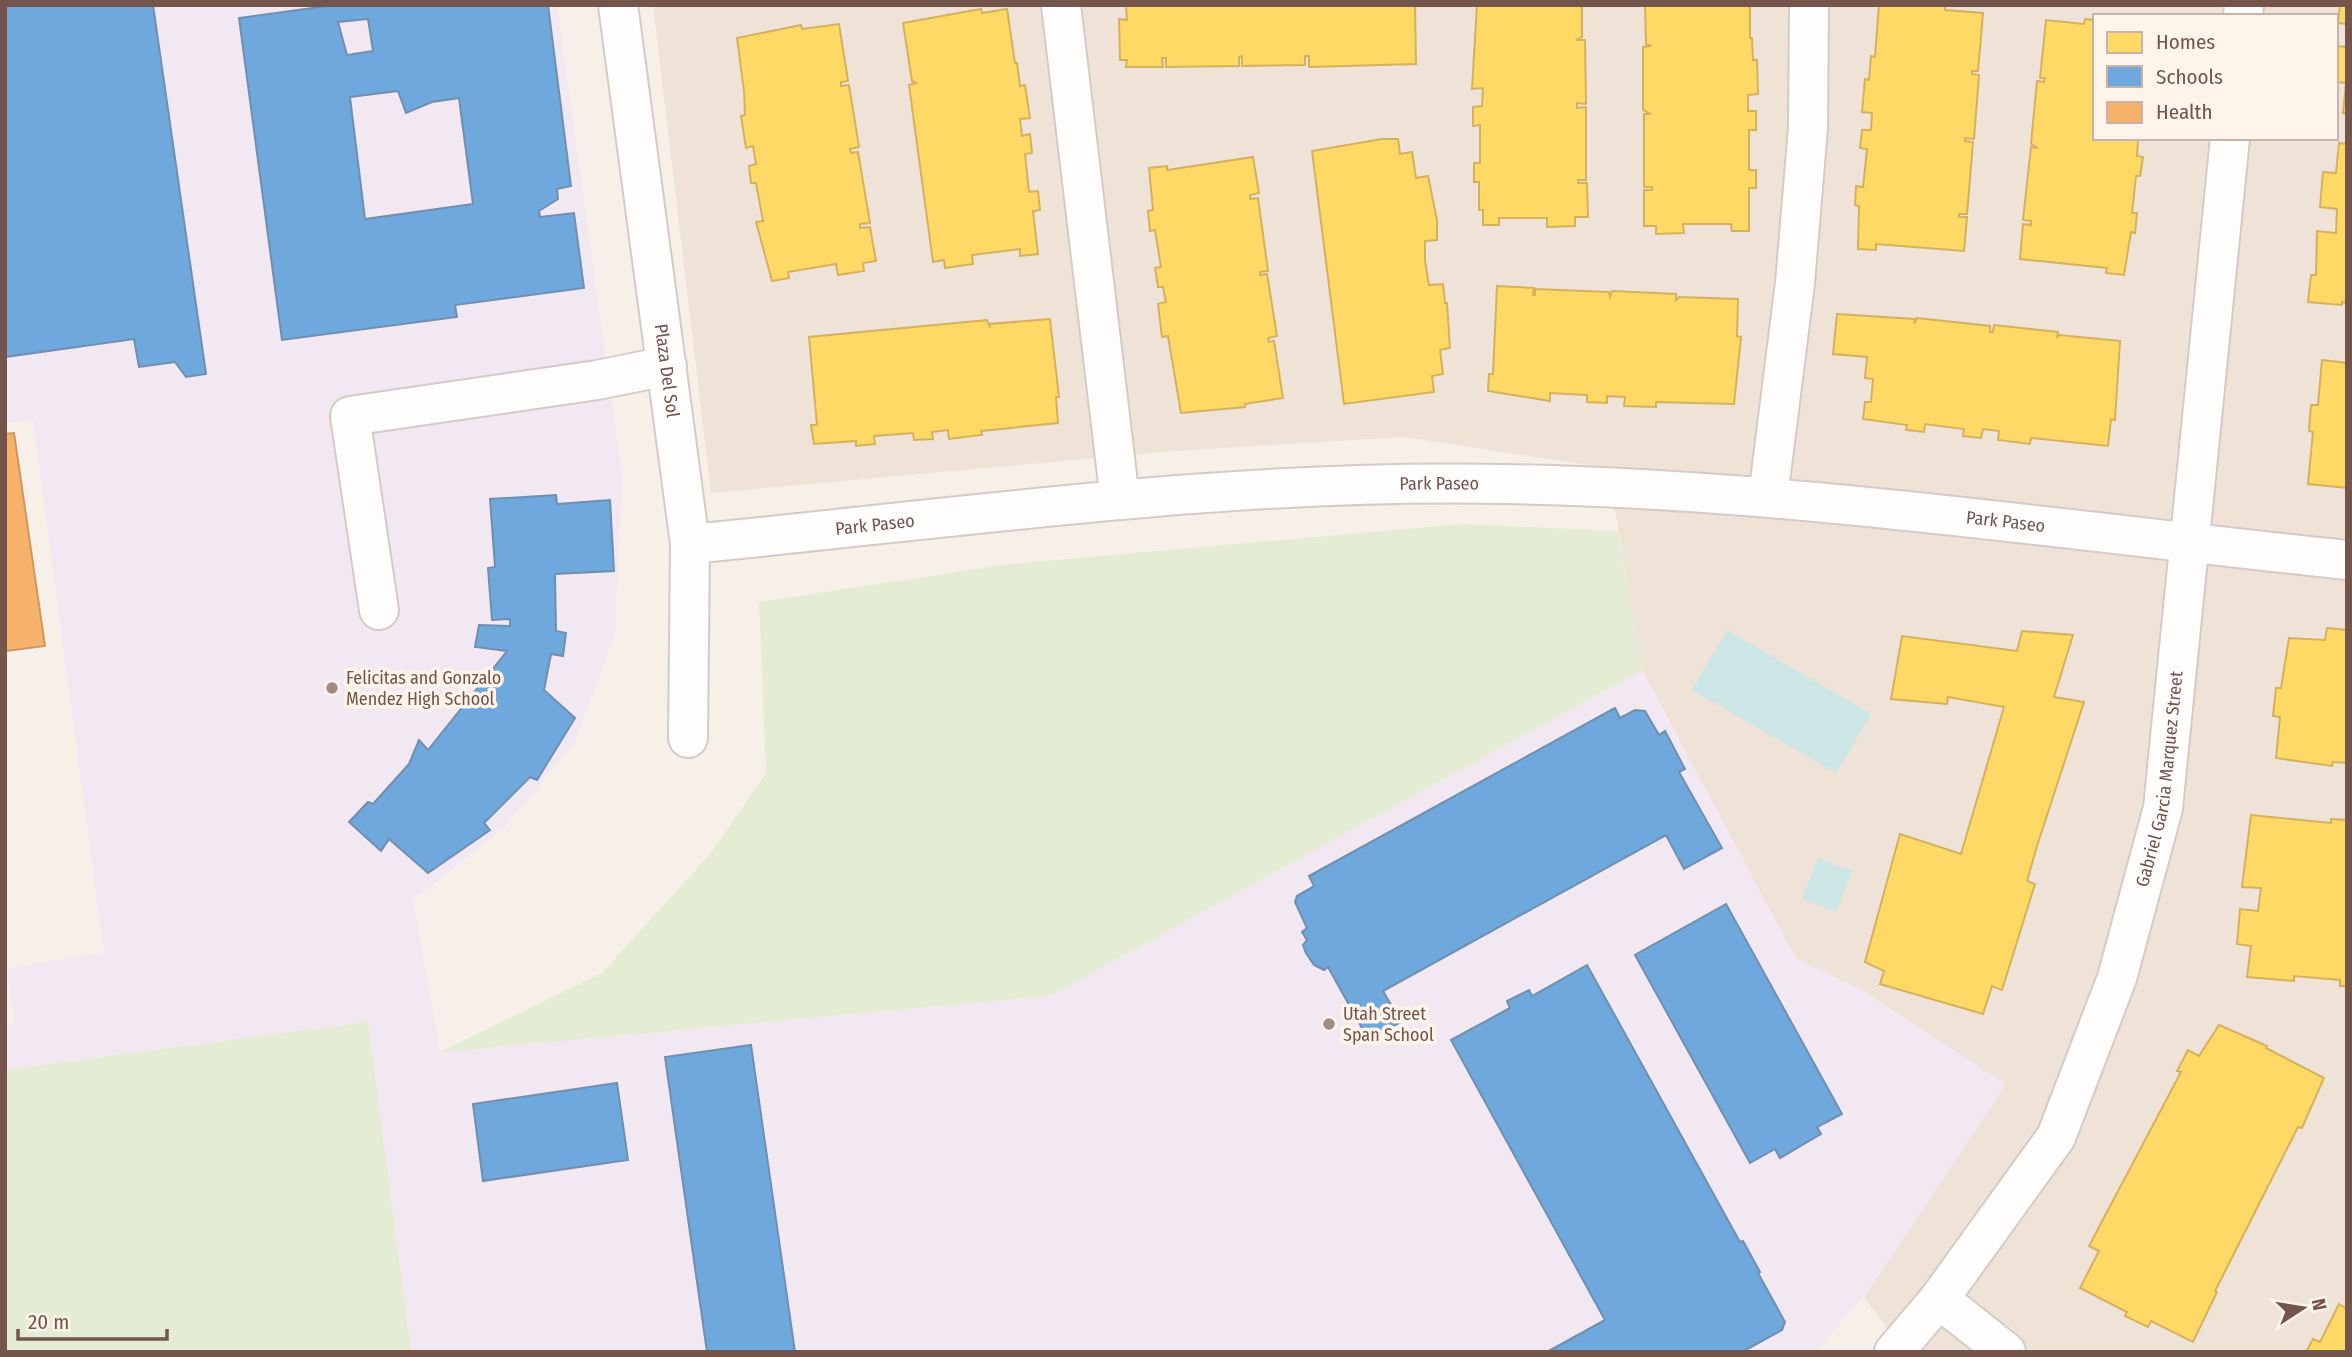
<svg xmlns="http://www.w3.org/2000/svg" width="2352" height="1357" font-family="'Fira Sans Condensed',sans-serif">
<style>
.residential{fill:#efe2d7;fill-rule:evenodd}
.education{fill:#f1e8f1}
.green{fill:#e4ecd4}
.water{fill:#cce6e6}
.homes{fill:#ffd966;stroke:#d5b15e;stroke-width:2}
.schools{fill:#6fa8dc;stroke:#708fb0;stroke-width:2;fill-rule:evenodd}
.health{fill:#f6b26b;stroke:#cf9661;stroke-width:2}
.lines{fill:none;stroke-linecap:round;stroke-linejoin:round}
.minor-casing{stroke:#d4cbc6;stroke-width:42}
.minor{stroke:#fefdfc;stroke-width:38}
.poi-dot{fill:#a18b82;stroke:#fef4ea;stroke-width:2.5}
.labels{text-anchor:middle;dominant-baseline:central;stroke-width:7;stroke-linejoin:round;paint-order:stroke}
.street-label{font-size:18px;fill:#73554b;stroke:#fef4ea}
.poi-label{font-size:18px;fill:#73554b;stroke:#fef4ea;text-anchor:start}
</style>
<rect width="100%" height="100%" fill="#f6f0e9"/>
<path class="residential" d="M653,5H2347V1352H1906L1864,1297L2005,1084L1862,990L1796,959L1642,670L1608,468L1404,437L1173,451L711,493ZM2095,16H2336V138H2095Z"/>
<polygon class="education" points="5,5 557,5 622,477 615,634 575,742 505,827 413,900 440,1052 1050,996 1642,670 1796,959 1862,990 2006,1084 1864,1297 1814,1352 5,1352 5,1026 14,1024 7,968 104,953 33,419 5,423"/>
<g class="green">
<polygon points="1461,524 1618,531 1642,670 1050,996 440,1052 602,973 711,853 766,773 759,602 1009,564"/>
<polygon points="368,1022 411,1352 5,1352 5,1070"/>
</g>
<g class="water">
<polygon points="1727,630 1871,714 1836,773 1692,690"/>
<polygon points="1818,858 1852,871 1836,912 1802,899"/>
</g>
<g class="homes">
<polygon points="1126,5 1415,5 1416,64 1309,67 1309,56 1305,56 1305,65 1242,66 1242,56 1239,57 1239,66 1166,67 1166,58 1162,58 1163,67 1126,67 1127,60 1120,60 1119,19 1127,20"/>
<polygon points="1477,5 1582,5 1582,37 1576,40 1585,40 1586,104 1577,103 1577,108 1586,107 1586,180 1578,180 1578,183 1587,183 1588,217 1575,217 1575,226 1547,227 1547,218 1499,218 1499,225 1483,225 1483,210 1479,210 1479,182 1474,182 1474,163 1480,163 1480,125 1473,126 1473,107 1482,106 1483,88 1472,89"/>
<polygon points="1645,5 1750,5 1750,38 1752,38 1753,60 1757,60 1758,94 1748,95 1748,111 1756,111 1756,130 1749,130 1749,170 1756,170 1756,188 1749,188 1749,231 1732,231 1731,224 1683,224 1684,233 1656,234 1656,226 1644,226 1644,190 1652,190 1652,187 1644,187 1644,114 1651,114 1643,110 1643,47 1651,46 1646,44"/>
<polygon points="1879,5 1940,5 1945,6 1945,10 1983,13 1978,71 1972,71 1972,74 1979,75 1974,139 1965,138 1965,141 1973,142 1967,214 1959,214 1959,217 1967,217 1964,251 1876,244 1876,250 1858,249 1859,206 1855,205 1856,186 1863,187 1867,149 1860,148 1862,130 1871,130 1872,113 1862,112 1865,79 1869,80 1871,56 1875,57"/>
<polygon points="2340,5 2347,5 2347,24 2338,23"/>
<polygon points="981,9 982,13 1007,9 1015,63 1017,63 1020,86 1025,85 1030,118 1020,119 1022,136 1030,134 1032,153 1025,154 1029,192 1038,191 1040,210 1033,211 1038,254 1020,256 1020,249 972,255 973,264 945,268 944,260 933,262 909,85 916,83 912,81 903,23"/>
<polygon points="2085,19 2095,20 2095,138 2146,138 2138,140 2137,156 2143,157 2140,176 2136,176 2132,213 2137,213 2135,233 2131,232 2124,275 2106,273 2107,268 2020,259 2023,224 2031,225 2031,221 2023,220 2031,147 2038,148 2031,144 2037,81 2044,82 2045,78 2040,78 2046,20 2084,24"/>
<polygon points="839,24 848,81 841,82 841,86 849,85 859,147 850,149 851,153 858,152 870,223 860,224 860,228 870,227 876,261 863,263 864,271 838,275 836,264 788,272 789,278 772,281 756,222 763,221 756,183 751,183 749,166 756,164 753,146 746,148 741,116 745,115 744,91 737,38 801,25 802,29"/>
<polygon points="2336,46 2347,47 2347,113 2343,113 2346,83 2336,82"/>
<polygon points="1382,139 1398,139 1400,154 1412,152 1416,178 1428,176 1437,220 1437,240 1425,241 1425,261 1429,285 1443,284 1445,303 1447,303 1450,348 1440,350 1443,374 1432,376 1434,392 1344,404 1312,151"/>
<polygon points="2339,143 2347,144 2347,303 2342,302 2342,305 2308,302 2311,275 2316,275 2317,231 2336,233 2337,209 2320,207 2323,172 2336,173"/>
<polygon points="1253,157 1259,193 1250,195 1250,199 1258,198 1268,271 1260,272 1260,275 1267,274 1277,336 1268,338 1269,342 1274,341 1283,398 1245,404 1245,407 1181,413 1168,336 1162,337 1158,304 1166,302 1163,287 1158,287 1155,268 1161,267 1155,230 1150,231 1148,211 1153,210 1149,168 1167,166 1167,170"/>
<polygon points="1497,286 1534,288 1533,295 1535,295 1535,289 1609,292 1610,297 1612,291 1676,294 1676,300 1679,297 1738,299 1737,336 1741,337 1734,404 1656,402 1656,407 1624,406 1625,397 1607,396 1607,403 1587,402 1587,395 1550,393 1550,401 1488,391 1489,374 1493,374"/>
<polygon points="1837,314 1915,319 1914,324 1917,318 1990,326 1990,332 1993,332 1994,325 2058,332 2057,338 2059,335 2120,341 2115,420 2111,419 2108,446 2031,438 2030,444 1998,440 1999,431 1983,429 1981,438 1963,436 1964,429 1925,424 1924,432 1906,430 1907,425 1863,419 1865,402 1871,402 1873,379 1865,378 1867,357 1833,354"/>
<polygon points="1050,319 1059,397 1056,397 1058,423 981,431 982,435 949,439 948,430 932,432 933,439 914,440 913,433 874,436 875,444 856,446 856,441 814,444 811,425 817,425 809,337 987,320 990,328 989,324"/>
<polygon points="2322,360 2347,363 2347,488 2308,484 2313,432 2309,431 2311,405 2318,405"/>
<polygon points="2327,628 2346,630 2347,633 2347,763 2333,762 2332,766 2276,758 2280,717 2273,716 2276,688 2281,688 2289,638 2325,640"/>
<polygon points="2022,631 2073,635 2054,697 2084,702 2037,846 2027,881 2035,884 2002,990 1992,986 1983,1014 1880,984 1884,971 1865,962 1900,834 1961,854 2004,707 1948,697 1947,704 1891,699 1902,636 2017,651"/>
<polygon points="2251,815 2331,823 2331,819 2347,820 2347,986 2340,986 2340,980 2294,976 2294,981 2247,977 2251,946 2237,944 2240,909 2258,911 2261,888 2242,887"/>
<polygon points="2219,1025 2267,1046 2266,1048 2324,1078 2302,1128 2298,1127 2215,1291 2217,1292 2193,1342 2151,1321 2148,1327 2125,1316 2127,1312 2080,1288 2099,1251 2089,1246 2181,1072 2177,1071 2188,1050 2199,1056"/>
<polygon points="2339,1304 2347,1309 2347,1352 2306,1352 2313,1339 2320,1342"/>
</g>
<g class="schools">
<polygon points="5,5 153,5 206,374 186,377 175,362 139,367 134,339 5,357"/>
<path d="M334,5H548L571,186L557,189L558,199L539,211L540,217L574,213L584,288L455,305L457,317L282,340L239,18ZM368,19L373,51L347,55L338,22ZM398,91L406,113L432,102L459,98L473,204L365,219L350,97Z"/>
<polygon points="556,495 557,504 610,500 614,571 555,574 556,631 566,633 563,656 551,654 544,690 575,718 537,780 530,777 484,823 490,830 428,873 389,839 381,851 349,822 368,802 373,804 409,764 419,740 428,750 507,651 475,647 479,625 510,626 510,619 492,620 488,568 495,567 490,499"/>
<polygon points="1615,708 1620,718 1635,710 1645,711 1659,735 1665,731 1685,769 1679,772 1722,848 1684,869 1666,835 1383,991 1401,1022 1368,1039 1328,967 1324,970 1314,965 1306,953 1303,945 1307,940 1302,932 1307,928 1295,902 1297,896 1314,886 1309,876"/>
<polygon points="1726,904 1842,1114 1817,1127 1821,1134 1780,1158 1775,1149 1750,1163 1635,955"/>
<polygon points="1587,965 1740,1242 1743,1241 1760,1272 1758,1273 1785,1322 1782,1330 1742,1352 1547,1352 1605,1320 1451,1040 1510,1008 1507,1001 1529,990 1532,996"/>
<polygon points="751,1045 795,1352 707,1352 665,1057"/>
<polygon points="617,1083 628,1160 483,1181 473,1104"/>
</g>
<polygon class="health" points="14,433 45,646 5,651 5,434"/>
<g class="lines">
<defs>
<g id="minor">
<path id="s1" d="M618,5L690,544L688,738"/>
<polyline points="1061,5 1120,500"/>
<polyline points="2243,16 2244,5"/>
<polyline points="1768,497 1795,283 1808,128 1809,5"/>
<path id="s2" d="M690,544C961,518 1233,478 1506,484C1788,489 2067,531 2347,560"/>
<polyline points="379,610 350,416 597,380 667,366"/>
<polyline points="1939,1299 2006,1352"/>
<path id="s3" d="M1894,1352L1939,1299L2056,1137L2117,978L2163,808L2230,138"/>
</g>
</defs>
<use href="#minor" class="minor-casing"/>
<use href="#minor" class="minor"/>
</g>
<g class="poi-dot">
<circle cx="332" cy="688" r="7"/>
<circle cx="1329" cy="1024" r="7"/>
</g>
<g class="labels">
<g class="street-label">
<text stroke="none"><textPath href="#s1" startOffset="369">Plaza Del Sol</textPath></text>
<text stroke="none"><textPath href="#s2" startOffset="752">Park Paseo</textPath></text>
<text stroke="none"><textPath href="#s2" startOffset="1320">Park Paseo</textPath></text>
<text stroke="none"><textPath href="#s2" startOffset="186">Park Paseo</textPath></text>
<text stroke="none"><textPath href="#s3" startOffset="644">Gabriel Garcia Marquez Street</textPath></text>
</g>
<g class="poi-label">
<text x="346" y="678">Felicitas and Gonzalo<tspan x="346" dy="21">Mendez High School</tspan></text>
<text x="1343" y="1014">Utah Street<tspan x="1343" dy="21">Span School</tspan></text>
</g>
</g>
<rect width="2352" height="1357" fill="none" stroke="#73554b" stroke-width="14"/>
<rect x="2093" y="14" width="245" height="126" fill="#fef4ea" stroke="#c6b4aa" stroke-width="2"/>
<rect x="2107" y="32" width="35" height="21" fill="#ffd966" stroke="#c6b4aa" stroke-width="2"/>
<text x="2156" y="49" font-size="21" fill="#73554b">Homes</text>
<rect x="2107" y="66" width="35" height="21" fill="#6fa8dc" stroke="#c6b4aa" stroke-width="2"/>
<text x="2156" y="84" font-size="21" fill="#73554b">Schools</text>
<rect x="2107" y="102" width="35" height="21" fill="#f6b26b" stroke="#c6b4aa" stroke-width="2"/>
<text x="2156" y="119" font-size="21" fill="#73554b">Health</text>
<g transform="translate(2303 1308) rotate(78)" stroke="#fef4ea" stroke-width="5" paint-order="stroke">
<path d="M0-5L12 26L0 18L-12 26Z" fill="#73554b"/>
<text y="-10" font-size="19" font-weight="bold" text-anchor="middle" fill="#73554b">N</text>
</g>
<path d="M18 1329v10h149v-10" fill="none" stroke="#73554b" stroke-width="3.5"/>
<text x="28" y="1329" font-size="21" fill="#73554b" stroke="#fef4ea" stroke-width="5" paint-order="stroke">20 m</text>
</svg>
